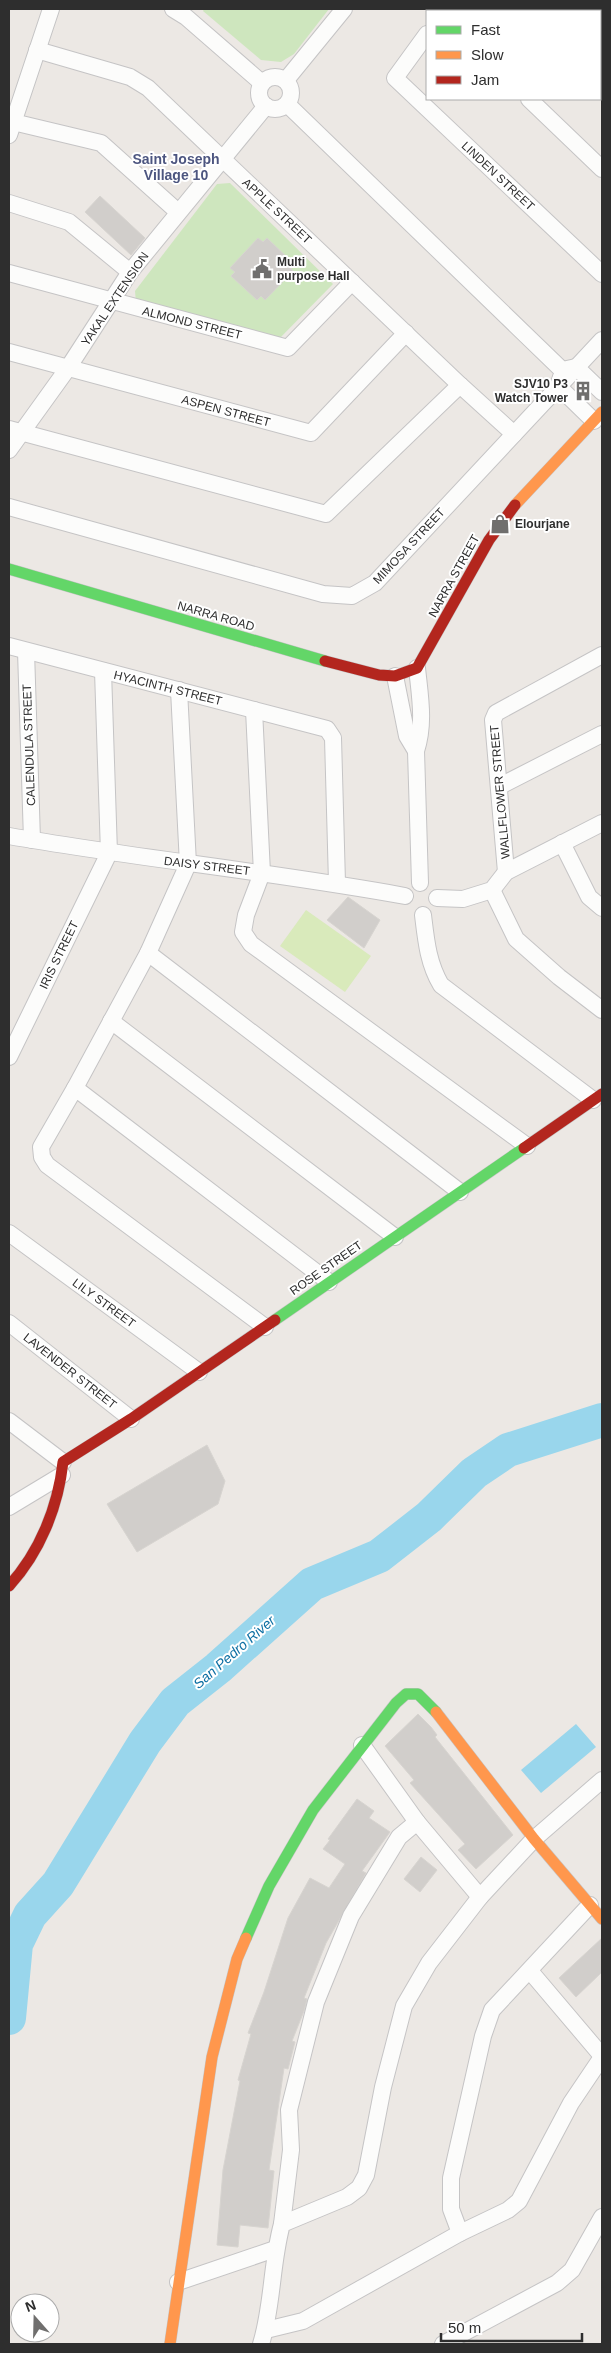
<svg xmlns="http://www.w3.org/2000/svg" width="611" height="2353" font-family="Helvetica,sans-serif">
<style>
.green{fill:#cee6be}
.pitch{fill:#d9eabb}
.water{fill:#99d6ec}
.lines{fill:none;stroke-linecap:round;stroke-linejoin:round}
.river{stroke:#99d6ec;stroke-width:34}
.building{fill:#d1cecb;stroke:#d7d4d0}
.street-casing{stroke:#c5c4c5;stroke-width:18}
.fast-casing{stroke:#c5c4c5;stroke-width:12}
.slow-casing{stroke:#c5c4c5;stroke-width:12}
.jam-casing{stroke:#c5c4c5;stroke-width:12}
.street{stroke:#fcfcfb;stroke-width:16}
.fast{stroke:#63d668;stroke-width:11}
.slow{stroke:#ff974d;stroke-width:11}
.jam{stroke:#b3261e;stroke-width:11}
.labels{text-anchor:middle;dominant-baseline:central;stroke-width:4;stroke-linejoin:round;paint-order:stroke}
.street-label{font-size:12px;fill:#2e2e2e;stroke:#fff}
.poi-label{font-size:12px;font-weight:bold;fill:#2e2e2e;stroke:#fff;text-anchor:start}
.neighbourhood-label{font-size:14px;font-weight:bold;fill:#4d5680;stroke:#fff}
.water-label{font-size:14px;font-style:italic;fill:#0d6fa3;stroke:#fff}
</style>
<rect width="100%" height="100%" fill="#ece8e4"/>
<g class="green">
<polygon points="204,9 329,9 294,54 281,62 261,60 203,11"/>
<polygon points="230,183 333,284 277,341 136,303 135,291 217,184"/>
</g>
<polygon class="pitch" points="306,910 371,956 345,992 280,946"/>
<polygon class="water" points="576,1724 596,1747 541,1793 521,1770"/>
<g class="lines">
<polyline class="river" points="9,2018 16,1944 30,1915 58,1884 145,1742 175,1702 218,1668 312,1584 379,1556 429,1517 474,1473 508,1450 602,1420"/>
</g>
<g class="building">
<polygon points="100,196 145,238 131,255 85,212"/>
<polygon points="258,238 263,242 267,238 292,262 289,266 293,271 265,300 261,296 257,300 231,276 235,272 230,268"/>
<polygon points="348,897 380,920 364,948 327,920"/>
<polygon points="207,1445 225,1481 218,1504 137,1552 107,1504"/>
<polygon points="418,1714 431,1727 437,1735 435,1737 513,1835 476,1869 458,1850 465,1844 410,1783 414,1780 385,1746"/>
<polygon points="357,1799 374,1811 369,1818 390,1832 362,1871 366,1873 326,1943 304,1998 307,1999 304,2011 292,2041 295,2042 288,2069 284,2068 269,2170 274,2171 268,2228 240,2225 238,2247 217,2245 223,2170 240,2081 238,2080 251,2034 248,2033 264,1992 288,1918 310,1878 329,1888 345,1864 323,1849 330,1840 328,1839"/>
<polygon points="421,1857 437,1870 420,1892 404,1879"/>
<polygon points="602,1938 602,1972 576,1997 559,1978"/>
</g>
<g class="lines">
<defs>
<g id="street">
<polyline points="173,9 186,17 262,83"/>
<polyline points="539,9 542,11"/>
<polyline points="444,11 446,9"/>
<polyline points="427,34 395,78 602,274"/>
<polyline points="37,50 130,77 148,88 460,385 514,434"/>
<polyline points="600,65 602,68"/>
<circle cx="275" cy="93" r="16"/>
<polyline points="286,80 344,9"/>
<polyline points="529,99 602,169"/>
<polyline points="287,104 562,370"/>
<polyline points="13,122 101,143 178,212"/>
<polyline points="9,135 51,9"/>
<polyline points="9,203 69,222 130,272"/>
<polyline points="9,273 288,348 352,282"/>
<polyline points="9,352 311,433 406,333"/>
<polyline points="567,369 576,367 602,392"/>
<polyline points="561,377 558,386 594,421"/>
<polyline points="9,429 326,514 460,385"/>
<polyline points="9,450 68,368 130,272 266,106"/>
<polyline points="9,507 323,594 352,596 375,583 602,340"/>
<polyline points="9,646 327,729 333,738 337,883"/>
<polyline points="26,651 32,840"/>
<path d="M417,668C420,697 425,723 416,751L420,883"/>
<polyline points="395,676 407,736 416,751"/>
<polyline points="254,710 262,873 246,915 243,932 251,944 527,1146"/>
<polyline points="500,786 602,734"/>
<path d="M9,836C141,859 274,872 405,896"/>
<polyline points="562,843 589,897 602,908"/>
<polyline points="506,872 493,720 496,713 602,655"/>
<polyline points="492,890 516,939 559,977 602,1010"/>
<polyline points="437,898 463,899 492,890 506,872 602,823"/>
<path d="M423,915C426,940 428,963 441,985L593,1100"/>
<polyline points="148,953 460,1192"/>
<polyline points="111,1021 395,1237"/>
<polyline points="9,1057 109,853 103,671"/>
<polyline points="75,1088 148,953 188,864 179,690"/>
<polyline points="9,1233 199,1372"/>
<polyline points="9,1323 131,1419"/>
<polyline points="265,1327 47,1165 42,1157 41,1147 75,1088 329,1282"/>
<polyline points="9,1421 63,1462"/>
<polyline points="9,1507 62,1475"/>
<polyline points="417,1822 480,1897"/>
<polyline points="530,1971 602,2056"/>
<polyline points="282,2224 291,2150 289,2110 316,2002 351,1916 399,1837 417,1822 362,1745"/>
<polyline points="460,2233 451,2209 451,2178 483,2036 492,2010 590,1905"/>
<polyline points="178,2282 275,2249"/>
<polyline points="266,2330 303,2321 460,2233 508,2210 519,2201 571,2103 602,2057"/>
<path d="M261,2344C273,2305 271,2264 282,2224L347,2197L359,2188L366,2175L383,2087L404,2006L429,1963L480,1897L534,1839L602,1780"/>
<polyline points="443,2344 557,2283 572,2270 602,2217"/>
</g>
<g id="fast">
<polyline points="9,569 325,661"/>
<polyline points="275,1320 524,1148"/>
<polyline points="246,1938 269,1886 313,1810 396,1703 406,1694 418,1694 436,1712"/>
</g>
<g id="slow">
<polyline points="515,505 602,412"/>
<polyline points="436,1712 534,1839 602,1919"/>
<polyline points="170,2344 212,2057 237,1959 246,1938"/>
</g>
<g id="jam">
<polyline points="325,661 379,675 395,676 417,668 489,540 515,505"/>
<polyline points="524,1148 602,1094"/>
<path d="M9,1586C40,1552 58,1507 63,1462L131,1419L275,1320"/>
</g>
</defs>
<use href="#street" class="street-casing"/>
<use href="#fast" class="fast-casing"/>
<use href="#slow" class="slow-casing"/>
<use href="#jam" class="jam-casing"/>
<use href="#street" class="street"/>
<use href="#fast" class="fast"/>
<use href="#slow" class="slow"/>
<use href="#jam" class="jam"/>
</g>
<defs>
<symbol id="civic-bare" viewBox="-9 -9 18 18"><path d="M-.6-6.5H3V-4.5H.6V-3L4-1V1h2V6H-6V1h2V-1L-.6-3ZM-1.2 2.5V6h2.4V2.5Z" fill="#706f6e" stroke="#fff" stroke-width="2.5" paint-order="stroke"/></symbol>
<symbol id="building-bare" viewBox="-9 -9 18 18"><path d="M-4-6H4V6H1V3H-1V6H-4ZM-2.5-4.3h1.7v1.8h-1.7ZM.8-4.3h1.7v1.8H.8ZM-2.5-1h1.7V.8h-1.7ZM.8-1h1.7V.8H.8Z" fill="#706f6e" stroke="#fff" stroke-width="2.5" paint-order="stroke"/></symbol>
<symbol id="shop-bare" viewBox="-9 -9 18 18"><path d="M-5-2.5h2.3a2.7 3.5 0 0 1 5.4 0H5L5.5 6h-11ZM-1.5-2.5h3a1.5 2.3 0 0 0-3 0Z" fill="#706f6e" stroke="#fff" stroke-width="2.5" paint-order="stroke"/></symbol>
</defs>
<g fill-rule="evenodd">
<use href="#civic-bare" x="248" y="255" width="28" height="28"/>
<use href="#building-bare" x="569" y="377" width="28" height="28"/>
<use href="#shop-bare" x="486" y="510" width="28" height="28"/>
</g>
<g class="labels">
<g class="street-label">
<text transform="translate(498 176) rotate(43)">LINDEN STREET</text>
<text transform="translate(277 211) rotate(43)">APPLE STREET</text>
<text transform="translate(115 299) rotate(-56)">YAKAL EXTENSION</text>
<text transform="translate(192 323) rotate(14)">ALMOND STREET</text>
<text transform="translate(226 411) rotate(15)">ASPEN STREET</text>
<text transform="translate(409 546) rotate(-47)">MIMOSA STREET</text>
<text transform="translate(454 576) rotate(-61)">NARRA STREET</text>
<text transform="translate(216 616) rotate(16)">NARRA ROAD</text>
<text transform="translate(168 688) rotate(14)">HYACINTH STREET</text>
<text transform="translate(29 745) rotate(-92)">CALENDULA STREET</text>
<text transform="translate(500 792) rotate(-95)">WALLFLOWER STREET</text>
<text transform="translate(207 866) rotate(7)">DAISY STREET</text>
<text transform="translate(59 955) rotate(-64)">IRIS STREET</text>
<text transform="translate(326 1268) rotate(-35)">ROSE STREET</text>
<text transform="translate(104 1303) rotate(36)">LILY STREET</text>
<text transform="translate(70 1371) rotate(38)">LAVENDER STREET</text>
</g>
<g class="poi-label">
<text x="277" y="262">Multi<tspan x="277" dy="14">purpose Hall</tspan></text>
<text x="568" y="384" text-anchor="end">SJV10 P3<tspan x="568" dy="14">Watch Tower</tspan></text>
<text x="515" y="524">Elourjane</text>
</g>
<g class="neighbourhood-label">
<text x="176" y="159">Saint Joseph<tspan x="176" dy="16">Village 10</tspan></text>
</g>
<g class="water-label">
<text transform="translate(234 1652) rotate(-41)">San Pedro River</text>
</g>
</g>
<rect width="611" height="2353" fill="none" stroke="#2e2e2e" stroke-width="20"/>
<rect x="426" y="10" width="175" height="90" fill="#ffffff" stroke="#ababab"/>
<rect x="436" y="26" width="25" height="8" fill="#63d668" stroke="#ababab"/>
<text x="471" y="35" font-size="15" fill="#2e2e2e">Fast</text>
<rect x="436" y="51" width="25" height="8" fill="#ff974d" stroke="#ababab"/>
<text x="471" y="60" font-size="15" fill="#2e2e2e">Slow</text>
<rect x="436" y="76" width="25" height="8" fill="#b3261e" stroke="#ababab"/>
<text x="471" y="85" font-size="15" fill="#2e2e2e">Jam</text>
<g transform="translate(35 2318) rotate(340)"><circle r="24" fill="#ffffff" stroke="#ababab"/>
<path d="M0-4L9 19L0 12L-9 19Z" fill="#706f6e"/>
<text y="-8" font-size="14" font-weight="bold" text-anchor="middle" fill="#2e2e2e">N</text>
</g>
<path d="M441 2333v8h141v-8" fill="none" stroke="#2e2e2e" stroke-width="2.5"/>
<text x="448" y="2333" font-size="15" fill="#2e2e2e" stroke="#ffffff" stroke-width="4" paint-order="stroke">50 m</text>
</svg>
